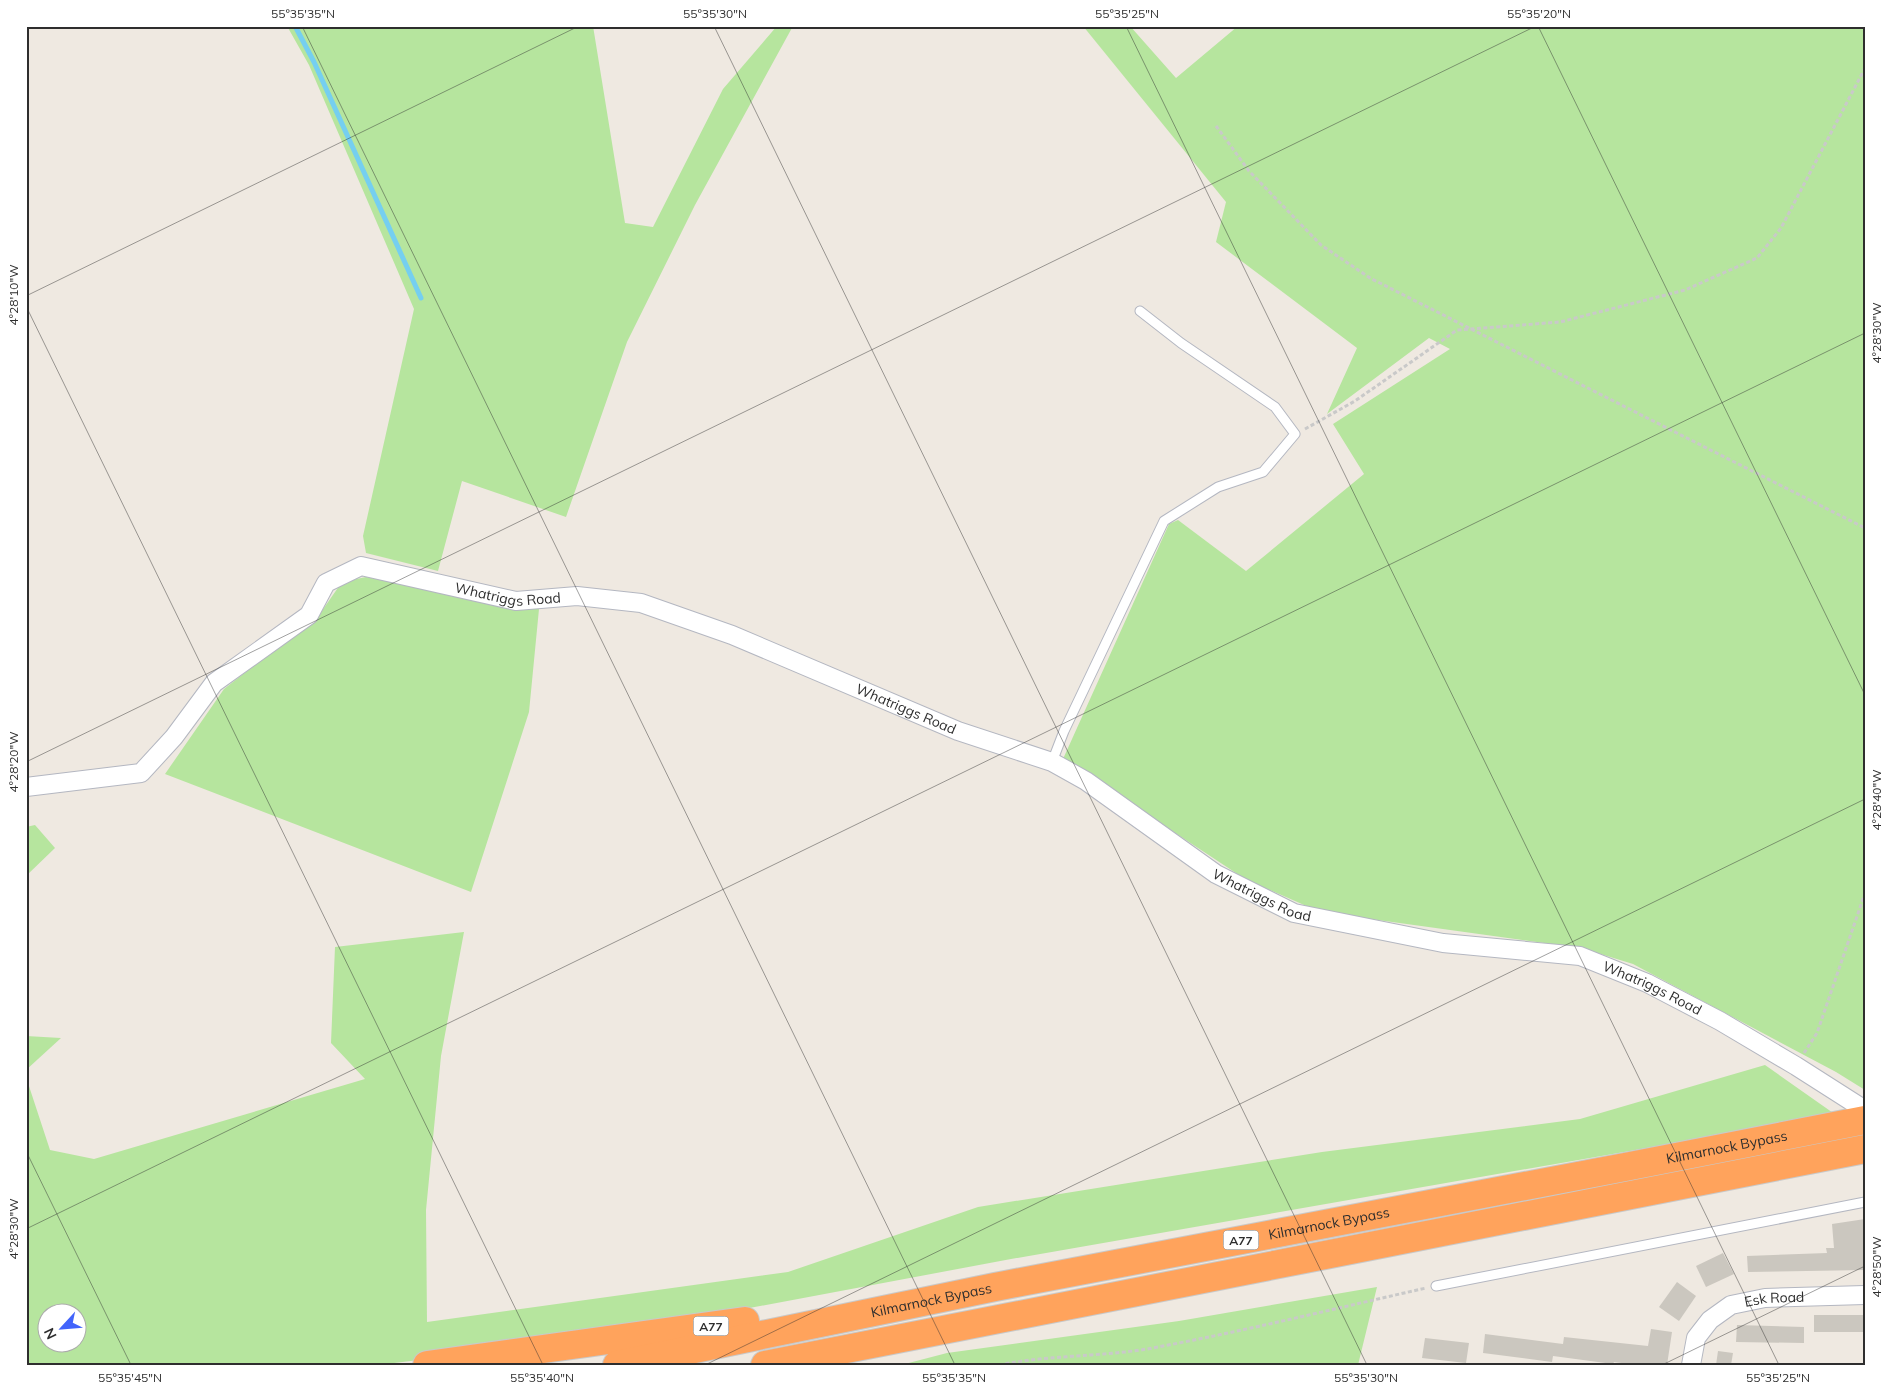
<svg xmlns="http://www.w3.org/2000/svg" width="1891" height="1391" font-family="Mulish,sans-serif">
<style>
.green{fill:#b6e59e;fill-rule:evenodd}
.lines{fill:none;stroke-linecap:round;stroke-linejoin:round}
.stream{stroke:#75cff0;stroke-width:5}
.building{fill:#cbc7bf}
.lane-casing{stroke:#b4b7c1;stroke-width:11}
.street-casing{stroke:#b4b7c1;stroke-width:20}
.highway-casing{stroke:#c9c9c9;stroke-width:30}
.path{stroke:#c9c9c9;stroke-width:3;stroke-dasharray:4 2.5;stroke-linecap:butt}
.lane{stroke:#fff;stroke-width:9}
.street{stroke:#fff;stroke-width:18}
.highway{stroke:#ffa35c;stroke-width:28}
.ticks{fill:none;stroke:#2e2e2e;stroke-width:1;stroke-opacity:0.45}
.labels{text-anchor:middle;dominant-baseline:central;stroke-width:4;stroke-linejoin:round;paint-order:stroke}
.shield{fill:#fff;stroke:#6d6d6d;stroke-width:1}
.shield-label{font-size:12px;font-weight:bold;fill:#2e2e2e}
.street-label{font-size:14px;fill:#2e2e2e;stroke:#fff}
.neatline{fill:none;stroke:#2e2e2e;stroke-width:2}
.ticks-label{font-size:12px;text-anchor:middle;fill:#2e2e2e}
</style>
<rect width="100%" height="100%" fill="#efe9e1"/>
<g class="green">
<polygon points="287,26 593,26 625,223 653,227 723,89 777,26 793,26 695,205 627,342 566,517 462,481 438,571 366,553 363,536 414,309 309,65"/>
<polygon points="1083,26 1130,26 1176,78 1238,26 1865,26 1865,1090 1836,1072 1633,964 1581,948 1320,912 1245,879 1063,759 1169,524 1178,520 1246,571 1364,474 1333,424 1450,349 1429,338 1327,414 1357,348 1216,242 1226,202"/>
<polygon points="366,577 539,609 529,712 471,892 165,774 224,689 319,615 342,582"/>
<polygon points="35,825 55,848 26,876 26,827"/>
<path d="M464,932L441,1056L426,1210L427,1322L788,1272L978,1207L1322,1152L1580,1119L1765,1065L1836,1115L1011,1259L574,1341L378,1365H26V1077L50,1150L94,1159L365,1079L331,1043L335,947ZM48,1314H78V1344H48Z"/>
<polygon points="26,1036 61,1038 26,1070"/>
<polygon points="1377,1287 1358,1365 901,1365 947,1353 1179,1321"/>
</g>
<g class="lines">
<polyline class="stream" points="295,26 314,62 421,298"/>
</g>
<g class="building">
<polygon points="1865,1219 1865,1270 1748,1272 1747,1256 1827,1253 1826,1248 1834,1248 1832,1224"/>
<polygon points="1723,1253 1734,1274 1706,1287 1696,1266"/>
<polygon points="1677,1282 1696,1296 1679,1321 1659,1307"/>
<rect x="1814" y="1315" width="51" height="17"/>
<polygon points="1737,1325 1804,1327 1804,1343 1736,1342"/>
<polygon points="1651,1329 1672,1332 1667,1365 1636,1365 1614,1362 1613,1364 1553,1356 1552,1362 1483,1353 1485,1334 1563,1344 1564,1337 1648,1346"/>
<polygon points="1425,1338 1469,1343 1466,1363 1422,1358"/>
<polygon points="1718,1351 1733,1353 1731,1365 1716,1365"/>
</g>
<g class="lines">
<defs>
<g id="lane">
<polyline points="1052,762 1064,731 1164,521 1218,487 1263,472 1295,434 1275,407 1181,343 1140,311"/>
<polyline points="1436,1286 1865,1202"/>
</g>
<g id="street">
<path id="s1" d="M26,787L141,773L174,737L214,683L309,615L326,583L361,566L516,601L577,596L641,603L732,635L958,731L1052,762L1086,781L1216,874L1294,913L1443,943L1580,956L1647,983L1720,1021L1796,1066L1865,1110"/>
<path id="s2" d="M1691,1365L1696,1338L1710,1320L1731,1305L1765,1298L1865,1295"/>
</g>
<g id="highway">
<polyline points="427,1365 745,1321"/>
<path id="s3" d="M617,1365L995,1287L1625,1167L1865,1120"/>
<polyline points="765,1365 1865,1149"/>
</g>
</defs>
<use href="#lane" class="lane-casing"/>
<use href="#street" class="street-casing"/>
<use href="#highway" class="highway-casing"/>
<g class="path">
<polyline points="1216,126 1249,171 1321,245 1370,278 1865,528"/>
<polyline points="1305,429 1355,401 1457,330 1560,322 1685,290 1757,258 1781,228 1865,68"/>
<polyline points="1804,1053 1817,1033 1865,893"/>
<path d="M999,1365C1048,1355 1098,1357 1147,1349C1241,1332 1333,1309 1426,1288"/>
</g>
<use href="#lane" class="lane"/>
<use href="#street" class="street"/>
<use href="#highway" class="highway"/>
</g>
<path class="ticks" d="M302,26L955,1365M714,26L1367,1365M1126,26L1779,1365M1538,26L1865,695M26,296L579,26M26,306L543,1365M26,762L1536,26M26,1151L131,1365M26,1229L1865,333M705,1365L1865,799M1662,1365L1865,1266"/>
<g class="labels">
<g class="shield">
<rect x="1223.5" y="1230.5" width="35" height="19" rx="4"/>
<rect x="693.5" y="1316.5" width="35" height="19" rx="4"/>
</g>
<g class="shield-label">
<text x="1241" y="1240">A77</text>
<text x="711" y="1326">A77</text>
</g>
<g class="street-label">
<text stroke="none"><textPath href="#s1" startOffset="574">Whatriggs Road</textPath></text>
<text stroke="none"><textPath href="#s1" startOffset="994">Whatriggs Road</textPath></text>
<text stroke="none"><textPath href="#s1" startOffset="1399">Whatriggs Road</textPath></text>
<text stroke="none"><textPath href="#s1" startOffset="1804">Whatriggs Road</textPath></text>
<text stroke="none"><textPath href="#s3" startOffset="1131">Kilmarnock Bypass</textPath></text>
<text stroke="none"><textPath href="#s3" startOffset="726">Kilmarnock Bypass</textPath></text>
<text stroke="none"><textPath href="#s3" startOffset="321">Kilmarnock Bypass</textPath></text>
<text stroke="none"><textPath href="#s2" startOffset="120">Esk Road</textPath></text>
</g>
</g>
<rect width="1891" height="1391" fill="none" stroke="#ffffff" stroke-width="55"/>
<g transform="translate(62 1328) rotate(244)"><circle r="24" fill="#ffffff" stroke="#ababab"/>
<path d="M0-4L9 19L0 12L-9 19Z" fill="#4264fb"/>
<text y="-8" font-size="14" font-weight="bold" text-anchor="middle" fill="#2e2e2e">N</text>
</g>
<rect x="28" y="28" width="1836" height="1336" class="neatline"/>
<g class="ticks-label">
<text x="303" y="18">55°35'35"N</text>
<text x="715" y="18">55°35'30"N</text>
<text x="1127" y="18">55°35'25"N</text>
<text x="1539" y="18">55°35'20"N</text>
<text transform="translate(14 295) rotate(-90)" y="4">4°28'10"W</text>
<text transform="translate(1877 333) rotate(-90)" y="4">4°28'30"W</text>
<text transform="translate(14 762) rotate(-90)" y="4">4°28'20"W</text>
<text transform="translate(1877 800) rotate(-90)" y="4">4°28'40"W</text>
<text transform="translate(14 1229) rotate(-90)" y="4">4°28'30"W</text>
<text transform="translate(1877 1267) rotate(-90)" y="4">4°28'50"W</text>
<text x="130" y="1382">55°35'45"N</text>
<text x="542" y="1382">55°35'40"N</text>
<text x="954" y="1382">55°35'35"N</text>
<text x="1366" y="1382">55°35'30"N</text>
<text x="1778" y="1382">55°35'25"N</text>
</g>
</svg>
